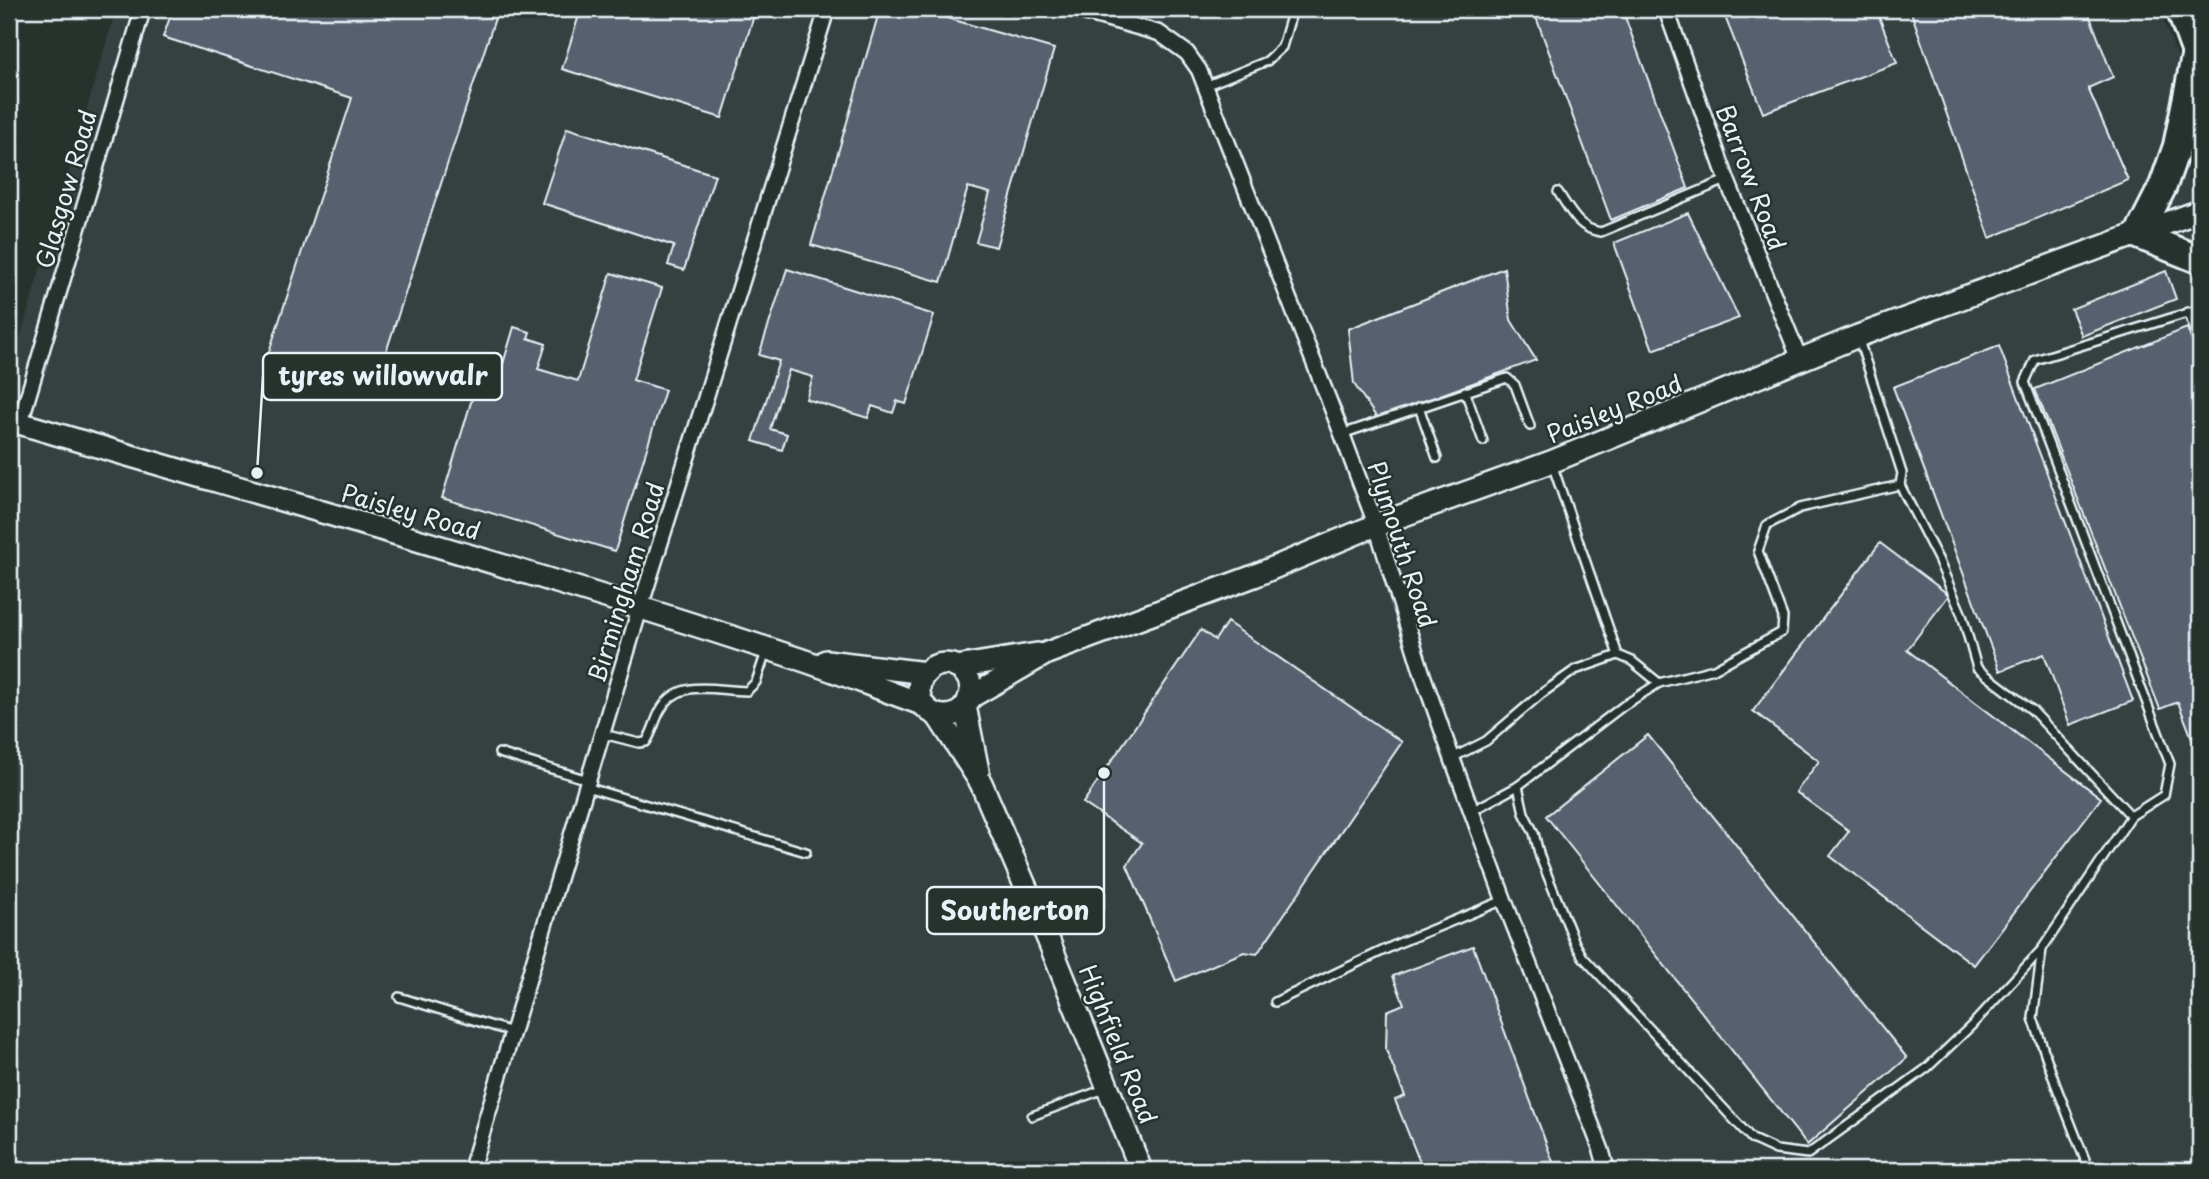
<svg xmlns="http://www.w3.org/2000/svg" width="2209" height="1179" font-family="'Playpen Sans',sans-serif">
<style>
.built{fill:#354140}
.building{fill:#57616e;stroke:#e8f1f8;stroke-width:2}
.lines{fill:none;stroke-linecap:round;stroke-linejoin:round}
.lane-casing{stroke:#e8f1f8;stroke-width:12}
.street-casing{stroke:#e8f1f8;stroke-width:19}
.secondary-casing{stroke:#e8f1f8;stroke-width:26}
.highway-casing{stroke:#e8f1f8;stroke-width:32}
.lane{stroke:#26332d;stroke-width:7}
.street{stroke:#26332d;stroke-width:14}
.secondary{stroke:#26332d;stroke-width:21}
.highway{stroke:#26332d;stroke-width:26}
.labels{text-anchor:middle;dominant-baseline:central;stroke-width:5;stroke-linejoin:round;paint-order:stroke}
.street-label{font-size:24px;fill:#e8f1f8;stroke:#26332d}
.leader{fill:none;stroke:#e8f1f8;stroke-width:2.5}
.callout-dot{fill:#e8f1f8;stroke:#26332d;stroke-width:2.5}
.callout{fill:#26332d;stroke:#e8f1f8;stroke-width:2.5}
.callout-label{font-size:26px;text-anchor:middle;font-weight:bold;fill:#e8f1f8}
</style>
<rect width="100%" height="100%" fill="#26332d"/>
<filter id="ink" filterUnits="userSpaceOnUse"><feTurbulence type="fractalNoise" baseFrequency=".0143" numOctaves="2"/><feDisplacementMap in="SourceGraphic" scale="14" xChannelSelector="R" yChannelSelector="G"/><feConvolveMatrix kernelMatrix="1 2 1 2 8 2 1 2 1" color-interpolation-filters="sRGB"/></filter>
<g filter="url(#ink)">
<polygon class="built" points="116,9 2159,9 2200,116 2200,1170 9,1170 9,376"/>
<g class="building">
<polygon points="173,9 498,9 373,392 267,358 352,98 163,37"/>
<polygon points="581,9 756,9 722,118 562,69"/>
<polygon points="880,9 916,9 1054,49 996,247 976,242 990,193 968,187 941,282 811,245"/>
<polygon points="1533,9 1622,9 1688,188 1611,220"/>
<polygon points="1722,9 1876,9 1897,63 1763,113"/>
<polygon points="1910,9 2087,9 2113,77 2088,88 2128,180 1990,238"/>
<polygon points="567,128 715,175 684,270 668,265 674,246 542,203"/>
<polygon points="1688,213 1739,318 1653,350 1614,243"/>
<polygon points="1504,268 1511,320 1536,360 1377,418 1354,384 1348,329"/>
<polygon points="787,269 934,315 906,404 897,401 893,413 872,406 868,418 806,399 813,377 789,370 770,429 787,434 782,450 753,441 779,361 759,355"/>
<polygon points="2166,271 2176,299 2082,336 2071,309"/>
<polygon points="611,273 662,288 633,380 665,390 615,551 442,498 478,379 497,384 514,327 530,332 528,338 546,344 538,369 578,381"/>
<polygon points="2187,328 2200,363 2200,759 2178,702 2160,709 2035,389"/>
<polygon points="1999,346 2133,701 2070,725 2044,654 2000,671 1893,387"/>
<polygon points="1880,543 1949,595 1907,650 2101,798 1974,965 1830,856 1849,831 1796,792 1819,761 1753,711"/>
<polygon points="1227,622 1402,742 1257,954 1244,952 1176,981 1127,865 1142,843 1083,803 1201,630 1215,640"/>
<polygon points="1648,735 1907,1058 1807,1145 1546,816"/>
<polygon points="1473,946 1556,1170 1423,1170 1395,1100 1405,1096 1386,1050 1387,1011 1404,1004 1393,976"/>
</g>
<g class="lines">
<defs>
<g id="lane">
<polyline points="1205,86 1267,61 1282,47 1293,9"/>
<path d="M1558,192C1570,210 1578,229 1601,232L1726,180"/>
<polyline points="2188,312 2200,343"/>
<polyline points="1465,391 1483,441"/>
<polyline points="1419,407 1437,458"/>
<polyline points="1342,434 1507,378 1515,385 1530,426"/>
<polyline points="1552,464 1618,655"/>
<polyline points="1900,485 1938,559 1962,615 1977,668 2032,710 2131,816 2164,795 2170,764 2025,382 2035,360 2200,309"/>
<path d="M603,734L639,743L646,742C653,732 654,722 660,711C678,677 715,691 747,691L756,682L767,649"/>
<polyline points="499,753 588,780"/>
<polyline points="1452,758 1486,741 1541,694 1575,670 1618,655 1632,661 1659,683"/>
<polyline points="1518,786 1524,813 1534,833 1540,857 1575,943 1583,957 1752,1139 1776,1150 1808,1154 1927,1068 1971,1026 2042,949"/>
<polyline points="586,787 806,852"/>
<polyline points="1472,811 1518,786 1623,706 1659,683 1714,669 1782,632 1783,617 1758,551 1767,525 1800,508 1900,485 1902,473 1859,340"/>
<polyline points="399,997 512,1032"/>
<polyline points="1275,1002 1399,943 1504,900"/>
<polyline points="1032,1116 1107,1088"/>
<polyline points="2089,1170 2055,1083 2033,1018 2042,949 2131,816"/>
</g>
<g id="street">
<polyline points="1073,9 1159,33 1187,53 1199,70 1342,434 1376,525 1423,676 1452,758 1504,900 1601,1149 1607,1170"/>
<polyline points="1666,9 1727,180 1800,360"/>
<polyline points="20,423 143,9"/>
<polyline points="471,1170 640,608 827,9"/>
</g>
<g id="secondary">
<path d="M9,420C271,498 534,571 793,657C837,671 879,689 922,704"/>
<polyline points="826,661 926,673"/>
<circle cx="945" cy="690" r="26"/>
<polyline points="956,667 1037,654"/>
<polyline points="969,698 1047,653 1254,576 1376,525 1551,462 1858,336 2200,211"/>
<polyline points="965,706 978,771"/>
<polyline points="937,715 981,783 1048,939 1141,1170"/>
</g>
<g id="highway">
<polyline points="2180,9 2200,64"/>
<polyline points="2196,52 2177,146 2163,186 2138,235 2200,260"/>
</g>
</defs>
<use href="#lane" class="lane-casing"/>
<use href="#street" class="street-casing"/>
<use href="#secondary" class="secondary-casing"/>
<use href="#highway" class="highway-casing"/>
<use href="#lane" class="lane"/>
<use href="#street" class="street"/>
<use href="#secondary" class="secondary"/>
<use href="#highway" class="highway"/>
</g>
</g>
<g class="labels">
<g class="street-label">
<text transform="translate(1752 177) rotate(69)">Barrow Road</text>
<text transform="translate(65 189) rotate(-74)">Glasgow Road</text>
<text transform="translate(1614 408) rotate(-22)">Paisley Road</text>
<text transform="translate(411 511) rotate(16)">Paisley Road</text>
<text transform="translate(1403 544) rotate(72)">Plymouth Road</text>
<text transform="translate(625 582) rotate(-73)">Birmingham Road</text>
<text transform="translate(1119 1044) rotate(68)">Highfield Road</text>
</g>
</g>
<path class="leader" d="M257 473L263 376M1104 773L1104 911"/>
<g class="callout-dot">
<circle cx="257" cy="473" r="7"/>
<circle cx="1104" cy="773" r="7"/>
</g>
<g class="callout">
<rect x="263" y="353" width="239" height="47" rx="7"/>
<rect x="927" y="887" width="177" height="47" rx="7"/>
</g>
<g class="callout-label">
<text x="383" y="385">tyres willowvalr</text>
<text x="1015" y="920">Southerton</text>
</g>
<rect width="2209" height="1179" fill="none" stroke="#26332d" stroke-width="35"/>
<rect x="18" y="18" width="2174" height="1144" fill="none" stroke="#e8f1f8" stroke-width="2.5" filter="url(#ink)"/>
</svg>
